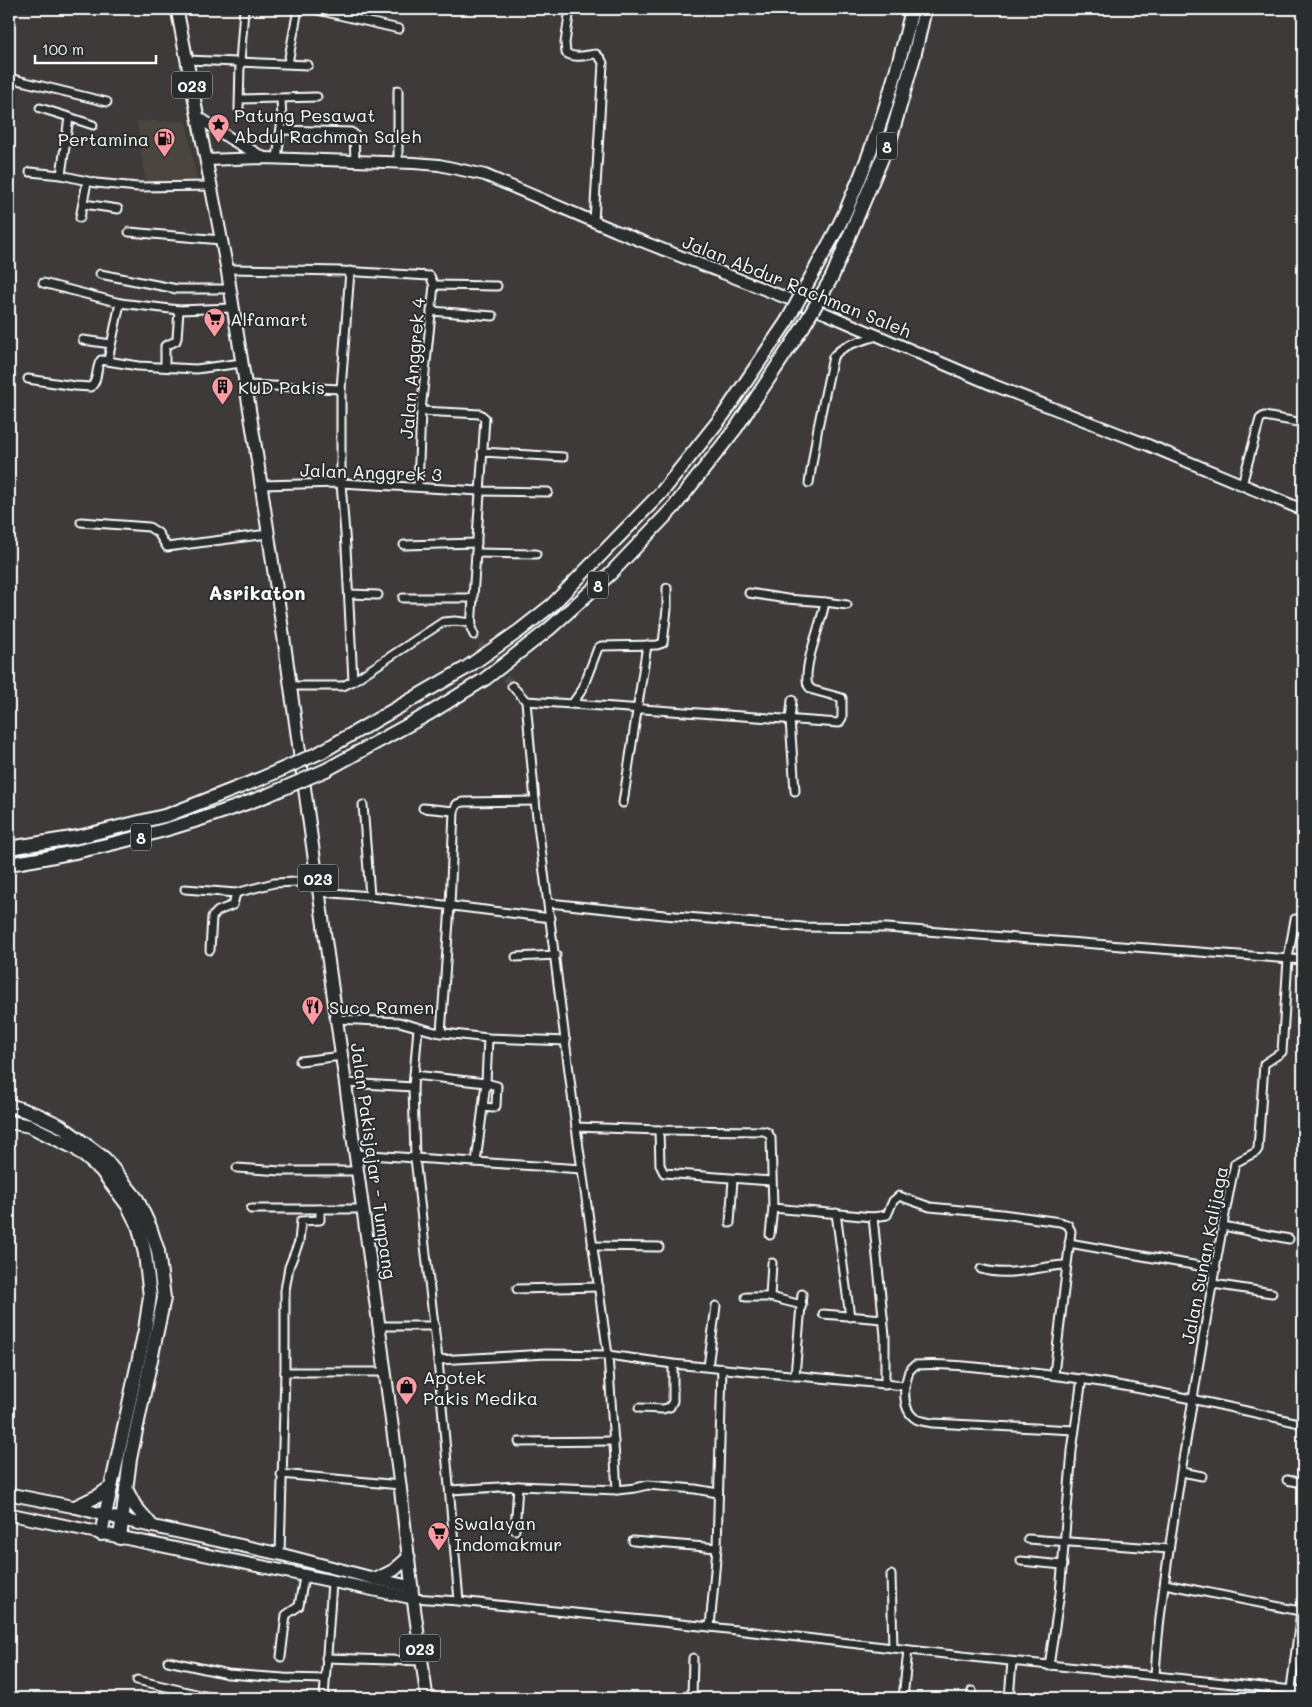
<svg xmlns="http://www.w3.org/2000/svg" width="1312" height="1707" font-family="Mali,sans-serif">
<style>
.built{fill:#4c4441}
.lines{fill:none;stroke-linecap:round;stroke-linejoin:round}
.street-tunnel{stroke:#514e4d;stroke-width:7;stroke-dasharray:7 3.5;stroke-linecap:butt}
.street-casing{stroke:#fff;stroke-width:11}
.secondary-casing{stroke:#fff;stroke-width:14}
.primary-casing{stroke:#fff;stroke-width:15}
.highway-casing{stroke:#fff;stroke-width:16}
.street{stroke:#2a2d2e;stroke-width:7}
.secondary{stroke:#2a2d2e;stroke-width:10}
.primary{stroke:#2a2d2e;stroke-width:11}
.highway{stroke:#2a2d2e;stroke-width:12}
.highway-bridge-casing{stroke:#fff;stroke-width:16;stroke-linecap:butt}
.highway-bridge{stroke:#2a2d2e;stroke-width:12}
.labels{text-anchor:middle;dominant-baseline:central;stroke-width:4;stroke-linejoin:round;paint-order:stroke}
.shield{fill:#2a2d2e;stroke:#bfc0c0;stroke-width:1}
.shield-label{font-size:16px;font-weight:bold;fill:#fff}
.poi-label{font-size:18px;fill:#fff;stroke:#2a2d2e;text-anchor:start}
.street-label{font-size:18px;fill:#fff;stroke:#2a2d2e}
.quarter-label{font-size:20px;font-weight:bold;fill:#fff;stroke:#2a2d2e}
</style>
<rect width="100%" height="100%" fill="#3e3a39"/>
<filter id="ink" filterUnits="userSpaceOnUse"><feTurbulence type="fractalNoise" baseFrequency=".02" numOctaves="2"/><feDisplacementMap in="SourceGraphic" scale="10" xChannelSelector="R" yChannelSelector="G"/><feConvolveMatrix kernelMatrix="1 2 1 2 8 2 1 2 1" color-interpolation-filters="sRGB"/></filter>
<g filter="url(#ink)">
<polygon class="built" points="137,121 186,121 197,182 146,184"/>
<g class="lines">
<polyline class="street-tunnel" points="474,635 512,686"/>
<defs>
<g id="street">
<polyline points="313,9 399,29"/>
<path d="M570,9L565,43L566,53C575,59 586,55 596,54L601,59L603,63L594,222"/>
<polyline points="187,60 308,65"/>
<polyline points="288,63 298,9"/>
<polyline points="9,78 107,102"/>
<polyline points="240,99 317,97"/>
<polyline points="40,108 69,117 61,175"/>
<polyline points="239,109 240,63 244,9"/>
<polyline points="69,117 93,125"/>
<polyline points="281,130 351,132 354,134 355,161"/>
<polyline points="277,159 282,119 281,99"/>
<polyline points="398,162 398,90"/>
<polyline points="30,172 61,175 96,183 138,187 211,186"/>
<polyline points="84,204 118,209"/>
<polyline points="80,218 87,182"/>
<polyline points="129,232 221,240"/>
<polyline points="227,269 341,271 430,276 434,285 421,411 418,486"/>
<polyline points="100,274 177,289 229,289"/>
<polyline points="43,283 120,303 179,310 232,308"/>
<polyline points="434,285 497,286"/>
<polyline points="431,311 493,316"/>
<polyline points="83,340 111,344"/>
<polyline points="108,360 120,303"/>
<polyline points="165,367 165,346 176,341 177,338 179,310"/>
<path d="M28,379L75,386L91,387C99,380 95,368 101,360L138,366L196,369L242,363"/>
<polyline points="246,385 341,389"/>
<polyline points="421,411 480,414 485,418 471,628 474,635"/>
<polyline points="482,452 563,457"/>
<path d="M809,483L818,427L833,357C844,343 861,342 876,336"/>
<polyline points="1242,484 1260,419 1264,416 1303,423"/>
<polyline points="261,485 341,483 480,491 548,492"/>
<polyline points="81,522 149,527 158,533 167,547 268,534"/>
<polyline points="404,545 477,543"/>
<polyline points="476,553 536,554"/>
<polyline points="749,593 787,599 825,602"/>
<polyline points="349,594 378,595"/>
<polyline points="403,598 473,598"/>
<polyline points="353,681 443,622 455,621 472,623"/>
<polyline points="291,686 343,686 353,681 346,547 341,483 341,389 350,271"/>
<polyline points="512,686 526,701 535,801 576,1127 608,1355 617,1490"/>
<polyline points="792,700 790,720 795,791"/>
<polyline points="526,701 572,704 582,690 598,648 601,646 657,645 663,643 667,609 667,588"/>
<path d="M572,704L839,723L842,718V698L813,690C809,688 807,685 807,680C806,657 821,626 825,602L847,605"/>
<polyline points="623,803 647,645"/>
<polyline points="363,805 370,896"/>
<polyline points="423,808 454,811"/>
<polyline points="185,889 236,893 274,883 318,881"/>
<polyline points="320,892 370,896 551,918"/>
<polyline points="549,903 664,915 803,927 887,928 1303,960"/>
<polyline points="210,950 212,917 218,911 233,905 236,893"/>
<polyline points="516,957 556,955"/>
<polyline points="337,1019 399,1022 435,1032 488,1038 566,1041"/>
<polyline points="418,1028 413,1087 415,1158 438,1360 459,1601"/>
<polyline points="441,1033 450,906 454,811 457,804 463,802 535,801"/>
<polyline points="300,1061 342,1056"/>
<polyline points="414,1075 486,1083 483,1107"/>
<polyline points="346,1083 413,1087"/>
<polyline points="576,1127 659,1130 764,1131 768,1133 771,1138 773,1208 873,1217 885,1336 885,1385"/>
<polyline points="659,1130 660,1165 664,1173 771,1181"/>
<polyline points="355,1154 582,1169"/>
<polyline points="476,1162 483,1107 493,1108 496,1106 497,1086 486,1083 488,1038"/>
<polyline points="237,1168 281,1171 357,1171"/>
<polyline points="251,1209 362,1209"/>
<polyline points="836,1213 850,1317"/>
<polyline points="873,1217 887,1215 893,1201 899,1196 930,1207 1002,1214 1060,1222 1068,1225 1071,1231 1054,1374"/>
<polyline points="730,1223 733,1179"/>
<polyline points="1223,1226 1289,1239"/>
<polyline points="770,1235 773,1208"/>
<polyline points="1069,1243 1216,1269"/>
<polyline points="592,1246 659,1247"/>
<path d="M981,1269C1009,1278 1038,1266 1066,1265"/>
<polyline points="1213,1284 1272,1293"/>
<polyline points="517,1289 599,1287"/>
<polyline points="746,1297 770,1297 802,1305"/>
<polyline points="770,1297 772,1263"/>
<polyline points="823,1314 883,1319"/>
<polyline points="379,1326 435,1326"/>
<path d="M438,1360L546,1354L608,1355L673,1364L905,1386L909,1371L915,1365C945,1363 975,1367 1005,1370C1106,1379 1205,1401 1303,1424"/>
<polyline points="708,1367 716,1306"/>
<polyline points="285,1372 385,1372"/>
<polyline points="795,1376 802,1294"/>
<path d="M905,1386C904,1397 904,1412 916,1419C920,1421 927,1422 932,1423L1074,1430"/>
<polyline points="639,1408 663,1409 670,1407 673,1401 673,1364"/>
<polyline points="519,1442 614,1441"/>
<polyline points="1182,1472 1202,1476"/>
<polyline points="281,1474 400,1485"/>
<polyline points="1287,1480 1303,1483"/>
<polyline points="450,1490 518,1486 617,1490 635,1488 648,1485 695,1489 718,1493"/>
<polyline points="515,1530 518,1486"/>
<polyline points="1028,1539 1169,1549"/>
<polyline points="633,1541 717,1548"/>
<polyline points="280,1554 285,1372 285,1290 289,1267 299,1242 301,1221 320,1220 320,1209"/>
<polyline points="1021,1561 1063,1565"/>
<polyline points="891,1575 893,1648"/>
<polyline points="1165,1584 1300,1611"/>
<polyline points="413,1598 459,1601 710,1627 971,1657 1303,1691"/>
<polyline points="710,1627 717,1548 722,1368"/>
<polyline points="281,1657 286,1615 299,1606 304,1577"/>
<polyline points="326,1658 422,1661"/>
<polyline points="168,1661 228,1674 284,1678 325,1679"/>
<polyline points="1049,1666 1060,1593 1072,1451 1082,1378"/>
<path d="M1155,1675C1159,1607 1171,1539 1181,1472C1198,1369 1214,1265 1235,1163L1256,1152L1258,1149L1264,1064L1282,1052L1288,959L1295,919"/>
<polyline points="137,1680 213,1698"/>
<polyline points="1291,1689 1303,1596"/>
<polyline points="324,1698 332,1582"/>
<polyline points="692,1698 693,1658"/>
<polyline points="780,1698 786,1696 811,1698"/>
<polyline points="903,1698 908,1650"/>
<polyline points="972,1698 972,1691"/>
<polyline points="1009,1698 1012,1662"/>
<polyline points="1299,1698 1300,1691"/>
</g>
<g id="secondary">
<polyline points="198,117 231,139 264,158"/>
<polyline points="206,160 264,158 414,163 439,165 485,175 616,231 827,314 993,385 1148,445 1303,510"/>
</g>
<g id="primary">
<polyline points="177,9 227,269 255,444 284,640 379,1326 400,1485 413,1598 427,1698"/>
<polyline points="9,1494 75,1507 123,1520 280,1554 376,1579 412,1587"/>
<polyline points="9,1514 413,1598"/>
<polyline points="376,1579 394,1570 409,1557"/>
</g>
<g id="highway">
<path d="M817,266C828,245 841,224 850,201C877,140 897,75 912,9"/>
<polyline points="832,277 891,137 914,57 925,9"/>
<polyline points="321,752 466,668 519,631 552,605 661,493 724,414 787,321"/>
<polyline points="326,770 430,713 485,679 549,629 610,574 674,507 736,428 803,327"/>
<polyline points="9,848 78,837 168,815 260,779"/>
<path d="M9,864C98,850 184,828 268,795"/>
<polyline points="9,1105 38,1115 61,1126 104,1158 137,1199 150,1227 158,1251 164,1298 130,1459 120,1538"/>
<polyline points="9,1122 30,1126 75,1148 101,1170 128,1206 139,1228 145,1254 150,1296 145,1330 101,1534"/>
<polyline points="126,1489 135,1506 152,1526"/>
<polyline points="75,1507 98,1496 111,1487"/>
</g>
</defs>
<use href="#street" class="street-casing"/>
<use href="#secondary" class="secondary-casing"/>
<use href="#primary" class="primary-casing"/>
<use href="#highway" class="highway-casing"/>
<use href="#street" class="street"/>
<use href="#secondary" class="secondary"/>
<use href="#primary" class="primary"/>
<use href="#highway" class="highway"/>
<defs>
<g id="highway-bridge">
<polyline points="787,321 817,266"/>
<polyline points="803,327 832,277"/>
<polyline points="260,779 321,752"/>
<polyline points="268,795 326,770"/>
</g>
</defs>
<use href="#highway-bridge" class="highway-bridge-casing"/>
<use href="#highway-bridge" class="highway-bridge"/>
</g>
</g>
<defs>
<symbol id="sight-pin" viewBox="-11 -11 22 30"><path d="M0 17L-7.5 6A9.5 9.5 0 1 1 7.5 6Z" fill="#ff9aa2" stroke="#2a2d2e"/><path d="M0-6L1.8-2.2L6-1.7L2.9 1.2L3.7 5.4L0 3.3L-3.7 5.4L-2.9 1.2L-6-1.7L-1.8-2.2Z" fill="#111"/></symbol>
<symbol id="fuel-pin" viewBox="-11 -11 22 30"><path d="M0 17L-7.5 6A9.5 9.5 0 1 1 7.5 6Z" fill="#ff9aa2" stroke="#2a2d2e"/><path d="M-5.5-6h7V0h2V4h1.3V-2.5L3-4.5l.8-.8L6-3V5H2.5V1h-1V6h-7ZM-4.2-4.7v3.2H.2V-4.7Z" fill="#111"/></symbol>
<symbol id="supermarket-pin" viewBox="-11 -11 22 30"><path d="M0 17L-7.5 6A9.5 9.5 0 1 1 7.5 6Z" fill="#ff9aa2" stroke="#2a2d2e"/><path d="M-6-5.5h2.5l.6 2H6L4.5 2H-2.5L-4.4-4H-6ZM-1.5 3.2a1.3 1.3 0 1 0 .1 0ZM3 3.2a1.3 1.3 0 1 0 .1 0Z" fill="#111"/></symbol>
<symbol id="building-pin" viewBox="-11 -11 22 30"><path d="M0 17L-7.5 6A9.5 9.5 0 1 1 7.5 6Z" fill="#ff9aa2" stroke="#2a2d2e"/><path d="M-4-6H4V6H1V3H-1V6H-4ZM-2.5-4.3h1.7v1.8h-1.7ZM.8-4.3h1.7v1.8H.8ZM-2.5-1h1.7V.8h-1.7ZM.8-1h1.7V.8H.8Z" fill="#111"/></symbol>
<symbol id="restaurant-pin" viewBox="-11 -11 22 30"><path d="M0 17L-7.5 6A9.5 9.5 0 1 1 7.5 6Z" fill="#ff9aa2" stroke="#2a2d2e"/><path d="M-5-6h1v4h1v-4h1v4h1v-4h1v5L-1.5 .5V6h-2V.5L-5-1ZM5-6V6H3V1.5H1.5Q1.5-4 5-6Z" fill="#111"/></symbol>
<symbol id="shop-pin" viewBox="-11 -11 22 30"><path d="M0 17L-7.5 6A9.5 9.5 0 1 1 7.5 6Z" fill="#ff9aa2" stroke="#2a2d2e"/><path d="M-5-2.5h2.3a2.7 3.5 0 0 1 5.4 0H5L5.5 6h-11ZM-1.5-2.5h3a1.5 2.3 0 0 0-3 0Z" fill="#111"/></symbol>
</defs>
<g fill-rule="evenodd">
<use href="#sight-pin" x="206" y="112" width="25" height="34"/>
<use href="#fuel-pin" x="152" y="126" width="25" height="34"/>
<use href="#supermarket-pin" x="202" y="306" width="25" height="34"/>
<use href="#building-pin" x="210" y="374" width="25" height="34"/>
<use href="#restaurant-pin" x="300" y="994" width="25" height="34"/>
<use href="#shop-pin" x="394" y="1374" width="25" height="34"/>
<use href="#supermarket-pin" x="426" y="1520" width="25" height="34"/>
</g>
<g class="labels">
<g class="shield">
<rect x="172" y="71.5" width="40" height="27" rx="4"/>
<rect x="877" y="132.5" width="20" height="27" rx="4"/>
<rect x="588" y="571.5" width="20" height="27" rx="4"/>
<rect x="131" y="823.5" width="20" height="27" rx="4"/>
<rect x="298" y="864.5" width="40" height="27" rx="4"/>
<rect x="400" y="1634.5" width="40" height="27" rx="4"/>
</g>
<g class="shield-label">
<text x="192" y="85">023</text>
<text x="887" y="146">8</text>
<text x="598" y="585">8</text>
<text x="141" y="837">8</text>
<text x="318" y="878">023</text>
<text x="420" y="1648">023</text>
</g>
<g class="poi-label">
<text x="234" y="115">Patung Pesawat<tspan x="234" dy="21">Abdul Rachman Saleh</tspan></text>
<text x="149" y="139" text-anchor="end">Pertamina</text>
<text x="230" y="319">Alfamart</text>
<text x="238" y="387">KUD Pakis</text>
<text x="329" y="1007">Suco Ramen</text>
<text x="423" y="1377">Apotek<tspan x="423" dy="21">Pakis Medika</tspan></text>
<text x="454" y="1523">Swalayan<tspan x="454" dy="21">Indomakmur</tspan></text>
</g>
<g class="street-label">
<text transform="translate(797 286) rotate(22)">Jalan Abdur Rachman Saleh</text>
<text transform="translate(412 368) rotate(-85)">Jalan Anggrek 4</text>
<text transform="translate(371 472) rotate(2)">Jalan Anggrek 3</text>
<text transform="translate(374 1161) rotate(82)">Jalan Pakisjajar - Tumpang</text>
<text transform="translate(1204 1255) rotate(-79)">Jalan Sunan Kalijaga</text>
</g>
<g class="quarter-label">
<text x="257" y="592">Asrikaton</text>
</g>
</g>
<rect width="1312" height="1707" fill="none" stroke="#2a2d2e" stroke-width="30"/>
<rect x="15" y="15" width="1282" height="1677" fill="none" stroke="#fff" stroke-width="2" filter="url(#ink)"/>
<path d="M35 55v8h121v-8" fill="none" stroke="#ffffff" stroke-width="2.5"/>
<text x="42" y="55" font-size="15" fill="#ffffff" stroke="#2a2d2e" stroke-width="4" paint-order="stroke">100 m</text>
</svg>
